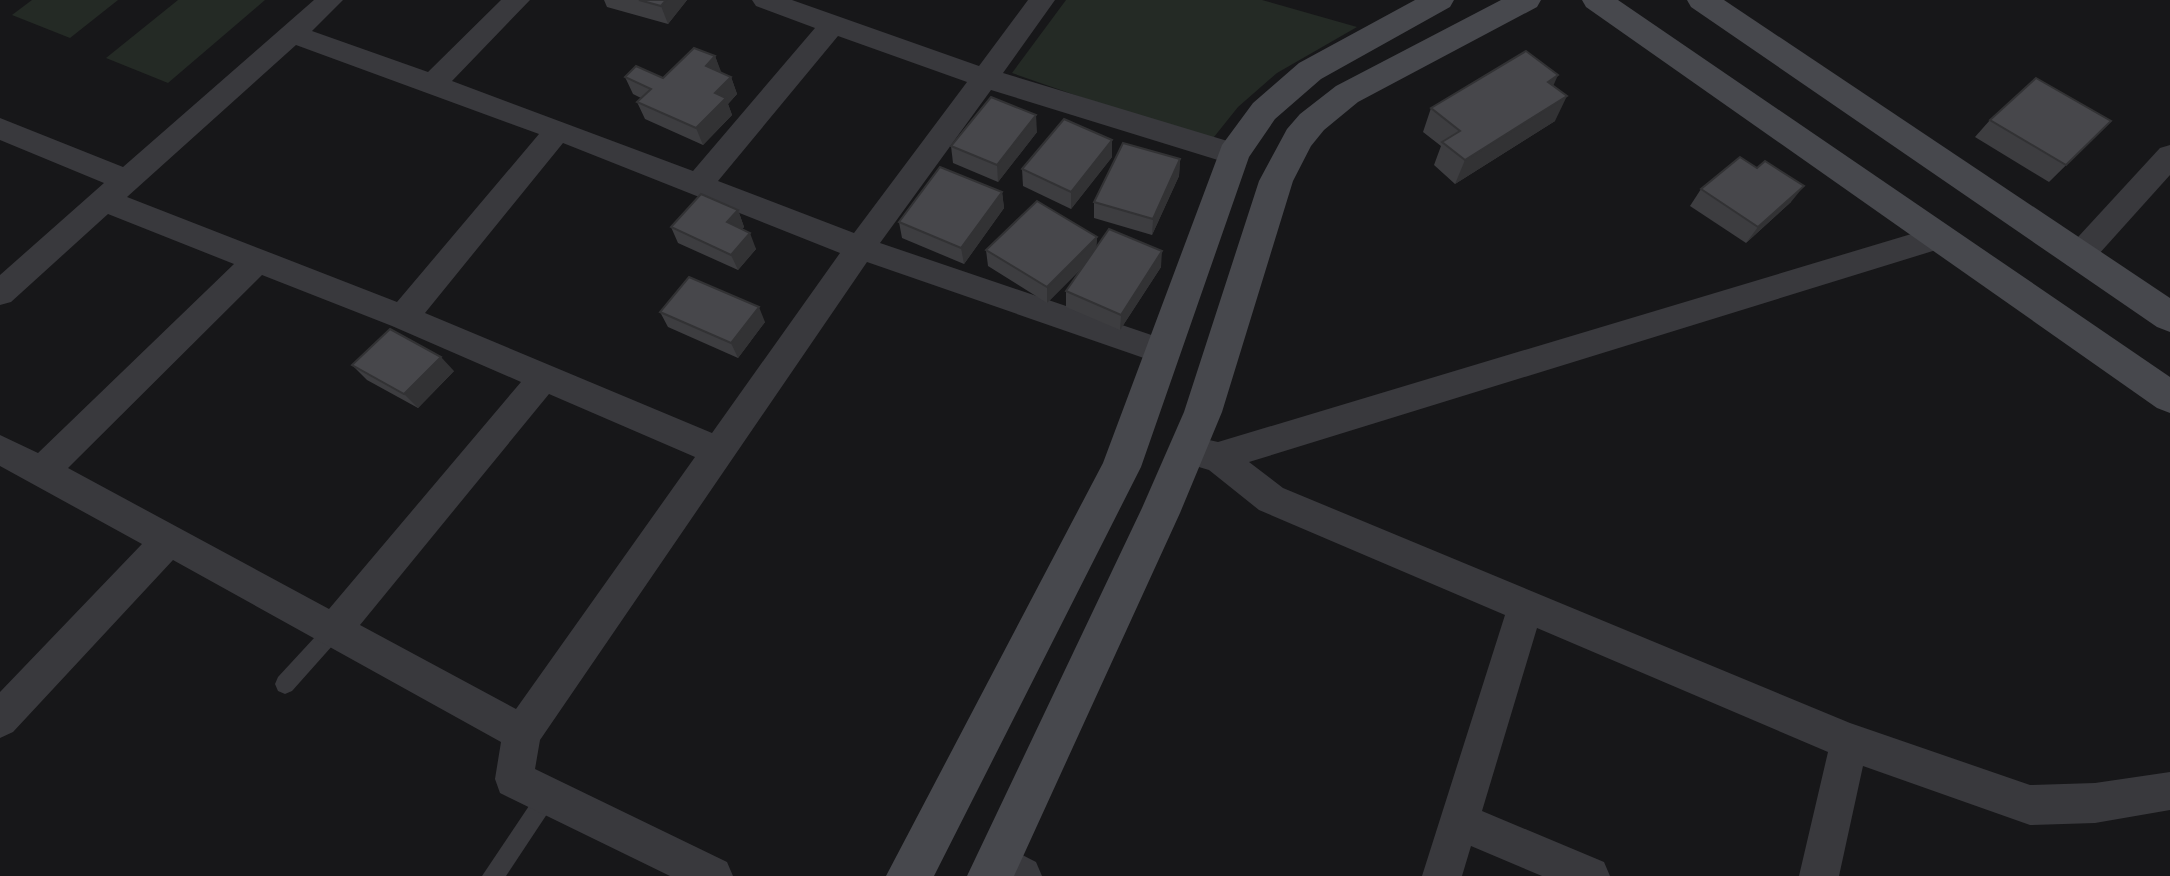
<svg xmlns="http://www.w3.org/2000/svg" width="2170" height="876" font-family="Figtree,sans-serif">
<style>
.green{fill:#242a25}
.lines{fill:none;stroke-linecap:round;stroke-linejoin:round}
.lane{fill:#39393d;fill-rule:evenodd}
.street{fill:#39393d;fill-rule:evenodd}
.secondary{fill:#47484d;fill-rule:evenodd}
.wall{fill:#3d3d40}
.shaded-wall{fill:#323234}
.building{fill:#47474b;stroke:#323234;stroke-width:2}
</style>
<rect width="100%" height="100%" fill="#171719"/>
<g class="green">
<polygon points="32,0 118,0 70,38 12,15"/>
<polygon points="178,0 265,0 168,83 106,58"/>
<polygon points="1066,0 1262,0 1357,27 1277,73 1238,107 1210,142 1012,73"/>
</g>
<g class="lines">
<g class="lane">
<polygon points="334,621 341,624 344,630 341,636 292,691 285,694 278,691 275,684 278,677 327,624"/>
<polygon points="548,785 555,788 558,795 555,802 506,876 482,876 541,788"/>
</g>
<g class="street">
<path d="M314,0H343L312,31L428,72L501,0H530L452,81L693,171L815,28L756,6L752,0H792L979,66L1028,0H1055L1003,73L1244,146L1248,154L1244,162L1234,165L991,90L880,243L1175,343L1180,352L1175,361L1164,365L867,262L540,740L535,769L727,862L733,876H670L500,793L495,779L501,742L173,560L13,732L0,738V692L142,544L0,466V435L38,453L234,264L108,214L11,302L0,305V275L104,183L0,140V118L123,167ZM838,36L967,82L854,233L718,181ZM296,45L539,134L397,302L127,197ZM563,143L840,253L712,433L425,313ZM262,275L392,326L521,382L329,609L68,468ZM549,394L695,457L516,709L360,625Z"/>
<polygon points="2170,145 2170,175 2089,265 2078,269 2067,265 2063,257 2067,249 2160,148"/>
<polygon points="1938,226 1949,230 1953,238 1949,246 1249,462 1283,488 1850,723 2030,785 2095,783 2170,772 2170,810 2095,823 2030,825 1863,766 1839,876 1799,876 1828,752 1537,628 1482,811 1604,862 1610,876 1542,876 1471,846 1462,876 1422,876 1505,615 1259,510 1209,470 1175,460 1170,450 1175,440 1187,435 1218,442"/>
<polygon points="997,842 1036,862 1042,876 983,876 977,862 983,848"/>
</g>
<g class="secondary">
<polygon points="1415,0 1454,0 1450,7 1321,79 1275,119 1249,157 1141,467 934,876 886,876 1103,463 1222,145 1253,103 1299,63"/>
<polygon points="1501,0 1541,0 1537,7 1358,102 1324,130 1311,146 1293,181 1222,412 1180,513 1014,876 967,876 1142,508 1184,412 1259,181 1287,129 1300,114 1336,86"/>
<polygon points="1582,0 1618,0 2170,377 2170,413 2157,408 1586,7"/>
<polygon points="1687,0 1724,0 2170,298 2170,332 2157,327 1691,7"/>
</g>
</g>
<g class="wall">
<polygon points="604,0 687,0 668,24 607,7"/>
<polygon points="715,56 721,73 731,77 737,94 728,104 732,115 703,145 645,119 637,102 641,98 633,94 625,77 663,78"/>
<polygon points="1553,86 1555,121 1455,184 1434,165 1441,146 1423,132 1431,108"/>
<polygon points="1990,120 2111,121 2049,182 1975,137"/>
<polygon points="1037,132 998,182 953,163 951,146"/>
<polygon points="1112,157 1071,209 1023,186 1022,169"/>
<polygon points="1180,159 1179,176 1152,235 1094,218 1094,202"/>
<polygon points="1701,189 1791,202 1746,243 1690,206"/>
<polygon points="1002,192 1004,208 964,264 902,238 899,222"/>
<polygon points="738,210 744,227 742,229 756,249 738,270 678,243 671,227"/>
<polygon points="1097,237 1096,247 1161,267 1120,330 1066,307 1066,291 1082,268 1047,303 988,266 986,250"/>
<polygon points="660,312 765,322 738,358 668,327"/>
<polygon points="352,365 454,371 418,408 367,380"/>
</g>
<g class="shaded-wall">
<polygon points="666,0 687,0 668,24 661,6"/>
<polygon points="715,56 722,74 706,66"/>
<polygon points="1558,75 1547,100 1548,82"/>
<polygon points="731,77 737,94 728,104 732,115 703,145 696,128 715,93"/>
<polygon points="1567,96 1555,121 1455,184 1465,160"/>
<polygon points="1036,115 1037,132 998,182 997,165"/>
<polygon points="1112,140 1112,157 1071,209 1071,192"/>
<polygon points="1180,159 1179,176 1152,235 1153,219"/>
<polygon points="1804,186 1791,202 1746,243 1758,227"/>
<polygon points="1002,192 1004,208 964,264 961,248"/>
<polygon points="738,210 744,227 733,239 727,222"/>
<polygon points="750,233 756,249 738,270 731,255"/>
<polygon points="1097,237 1096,253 1047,303 1047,287"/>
<polygon points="1162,251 1161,267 1120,330 1121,315"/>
<polygon points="759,307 765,322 738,358 731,343"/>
<polygon points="441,357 454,371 418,408 404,394"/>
</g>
<g class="building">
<polygon points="639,0 666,0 661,6"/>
<polygon points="694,48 715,56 706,66 731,77 715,93 726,98 696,128 637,102 651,89 625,77 636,66 663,78"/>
<polygon points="1526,51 1558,75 1548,82 1567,96 1465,160 1442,142 1460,131 1431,108"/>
<polygon points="2036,78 2111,121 2066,165 1990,120"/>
<polygon points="991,97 1036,115 997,165 951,146"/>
<polygon points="1064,119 1112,140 1071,192 1022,169"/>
<polygon points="1123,143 1180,159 1153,219 1094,202"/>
<polygon points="1740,157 1757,168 1765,161 1804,186 1758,227 1701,189"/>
<polygon points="940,167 1002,192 961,248 899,222"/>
<polygon points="701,194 738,210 727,222 750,233 731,255 671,227"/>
<polygon points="1037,201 1097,237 1047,287 986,250"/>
<polygon points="1109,229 1162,251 1121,315 1066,291"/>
<polygon points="689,277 759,307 731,343 660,312"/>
<polygon points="390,329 441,357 404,394 352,365"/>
</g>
</svg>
